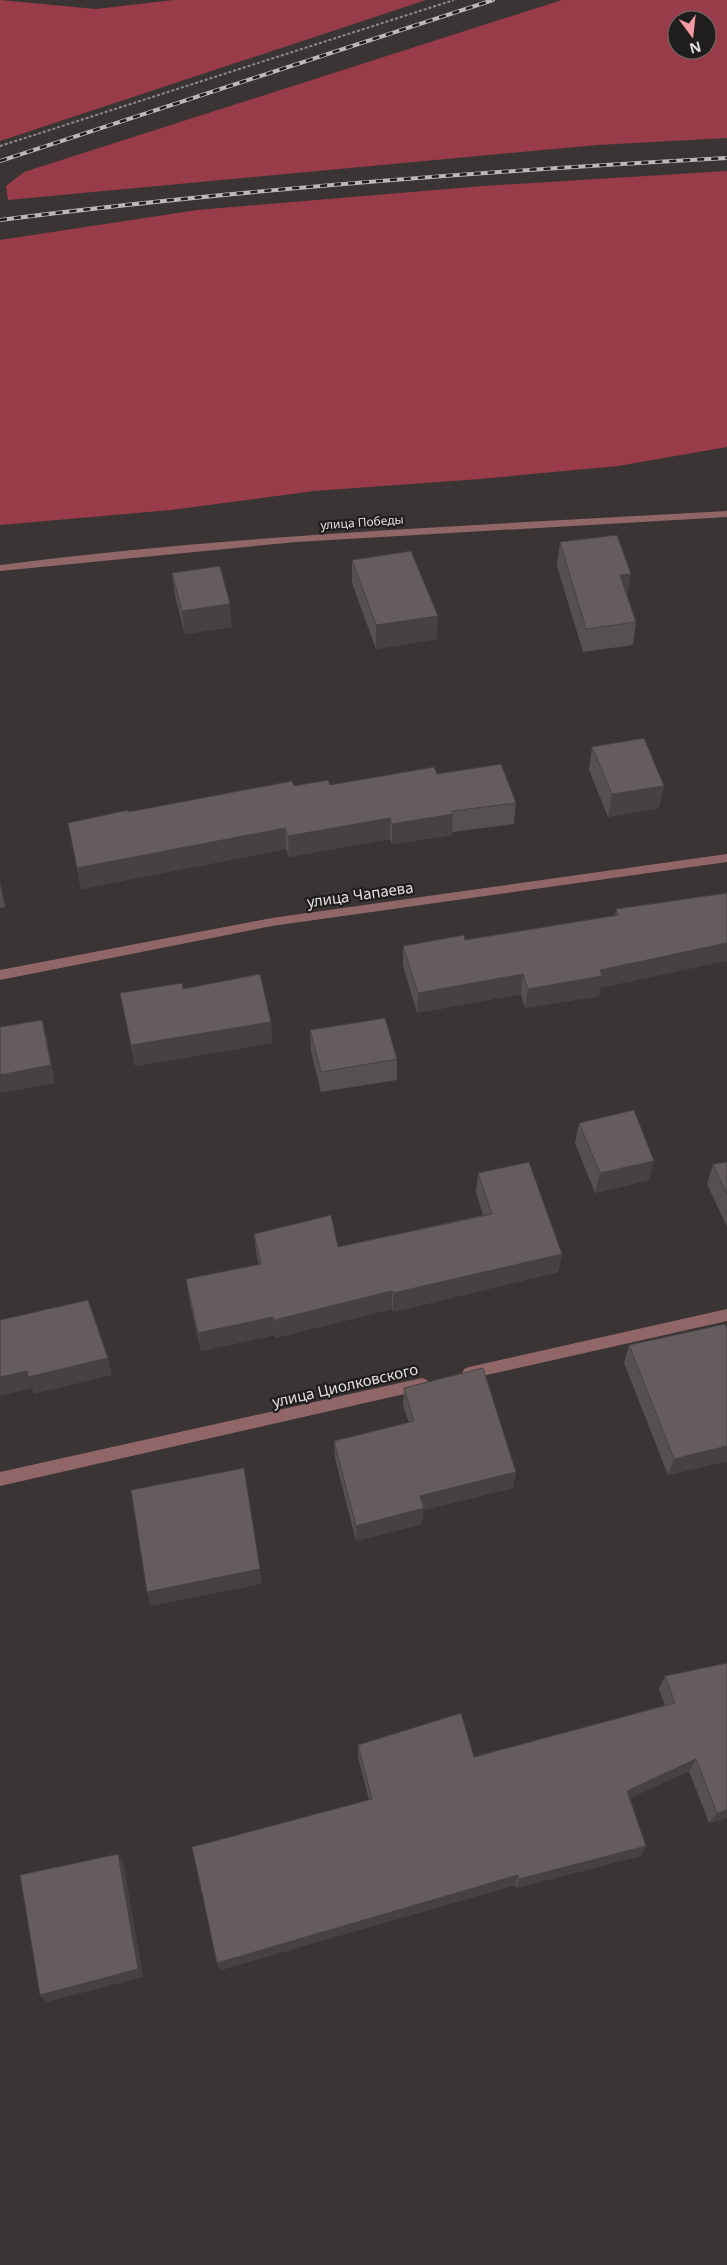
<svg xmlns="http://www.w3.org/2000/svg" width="727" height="2265" font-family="'Noto Sans',sans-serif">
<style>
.forest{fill:#983c49;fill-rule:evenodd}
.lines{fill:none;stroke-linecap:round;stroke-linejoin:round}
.path{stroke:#8f8989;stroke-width:2;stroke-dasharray:3 2;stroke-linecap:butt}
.minor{fill:#916669;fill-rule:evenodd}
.rail-casing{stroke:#beb8b8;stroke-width:4}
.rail{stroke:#201d1d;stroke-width:2.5;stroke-dasharray:7;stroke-linecap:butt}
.wall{fill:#575050}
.shaded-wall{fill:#474141}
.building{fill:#655d5d;stroke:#474141}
.labels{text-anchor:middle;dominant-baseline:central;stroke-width:4.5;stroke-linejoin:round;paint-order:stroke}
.far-street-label{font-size:12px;fill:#e5e0e0;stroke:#201d1d}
.street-label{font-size:15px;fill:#e5e0e0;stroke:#201d1d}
</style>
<rect width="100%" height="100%" fill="#3b3434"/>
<g class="forest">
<polygon points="0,0 96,9 174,0 426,0 0,141"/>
<path d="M562,0H727V138L597,145L8,200L6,186L24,172ZM677,20H707V50H677Z"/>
<polygon points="727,171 727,447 618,466 480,479 314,491 171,510 0,525 0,240 197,210 483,186"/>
</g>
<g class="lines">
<polyline class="path" points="0,146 454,0"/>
<g class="minor">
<path d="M727,511V517L296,542L0,571V565C241,534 485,525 727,511Z"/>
<polygon points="727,854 727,862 272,926 0,980 0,970 272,918"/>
<polygon points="727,1309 727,1321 469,1379 464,1377 462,1373 464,1369 469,1367"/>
<polygon points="422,1378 427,1380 429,1384 427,1388 422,1390 0,1486 0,1472"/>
</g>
<defs>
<g id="rail">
<polyline points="0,161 493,0"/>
<path d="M0,220C242,189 484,171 727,158"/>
</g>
</defs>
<use href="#rail" class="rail-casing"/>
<use href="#rail" class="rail"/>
</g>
<g class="wall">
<polygon points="560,542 628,597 636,622 633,645 583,652 557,566"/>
<polygon points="352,560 437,639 376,649 352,583"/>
<polygon points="172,573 232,627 185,634 175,596"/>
<polygon points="592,747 659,808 608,817 589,770"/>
<polygon points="437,774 516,803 514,824 452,832 452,835 392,844 390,839 289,857 286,849 81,889 68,823 128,812 330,785"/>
<polygon points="0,881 5,907 0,908"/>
<polygon points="727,893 600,988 599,996 525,1008 521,994 417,1013 403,966 403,946 465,940 615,916 616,909"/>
<polygon points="183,989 271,1022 272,1043 135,1066 120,993"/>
<polygon points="310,1030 397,1059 397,1080 321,1092 311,1051"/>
<polygon points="579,1123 649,1180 595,1193 575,1143"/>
<polygon points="727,1162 727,1227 707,1184 713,1164"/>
<polygon points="478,1173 562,1254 558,1272 393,1312 392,1309 275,1338 275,1335 201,1351 189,1298 186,1279 259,1265 256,1253 254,1234 338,1247 483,1215 476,1192"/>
<polygon points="727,1329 727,1461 668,1475 624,1363 629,1345"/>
<polygon points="404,1388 516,1472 513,1488 423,1510 422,1524 356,1541 335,1458 334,1441 409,1423 403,1405"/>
<polygon points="727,1663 727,1818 709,1823 689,1771 630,1798 646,1846 640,1856 516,1888 515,1885 220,1970 217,1963 369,1800 358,1757 358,1745 474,1757 665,1705 659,1689 665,1676"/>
</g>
<g class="shaded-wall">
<polygon points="631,574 627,597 620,575"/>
<polygon points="230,604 232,627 185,634 182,611"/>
<polygon points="438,616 437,639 376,649 376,625"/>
<polygon points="664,786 659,808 608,817 612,794"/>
<polygon points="453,814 452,835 392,844 392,824"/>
<polygon points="390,818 390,839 289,857 288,836"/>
<polygon points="285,828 286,849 81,889 77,868"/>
<polygon points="0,881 5,907 0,886"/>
<polygon points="727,943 727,961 600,988 599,996 525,1008 528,989 600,970"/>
<polygon points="523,974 521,994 417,1013 418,993"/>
<polygon points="42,1020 47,1038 55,1083 0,1093 0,1075"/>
<polygon points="271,1022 272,1043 135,1066 131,1045"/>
<polygon points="654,1161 649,1180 595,1193 600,1173"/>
<polygon points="562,1254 558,1272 393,1312 393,1293"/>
<polygon points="392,1291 392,1309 275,1338 274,1320"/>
<polygon points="273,1317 275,1335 201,1351 198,1333"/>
<polygon points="108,1358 112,1375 34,1394 32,1388 0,1396 0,1377 27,1371"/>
<polygon points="727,1446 727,1461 668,1475 674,1459"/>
<polygon points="516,1472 513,1488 423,1510 422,1524 356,1541 356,1526 420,1496"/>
<polygon points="260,1569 262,1584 151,1606 147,1592"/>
<polygon points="696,1759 689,1771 622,1802 627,1791"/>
<polygon points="727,1810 727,1818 709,1823 717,1813"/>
<polygon points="646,1846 640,1856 516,1888 519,1879"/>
<polygon points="118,1854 124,1864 143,1977 47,2002 40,1995"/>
<polygon points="518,1875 515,1885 220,1970 217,1963"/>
</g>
<g class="building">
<polygon points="617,535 631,574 620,575 636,622 586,629 560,542"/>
<polygon points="411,551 438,616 376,625 352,560"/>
<polygon points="220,566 230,604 182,611 172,573"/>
<polygon points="644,738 664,786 612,794 592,747"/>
<polygon points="501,764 516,803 452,811 453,814 392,824 390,818 288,836 285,828 77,868 68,823 128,810 128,812 292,781 294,786 328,780 330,785 434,767 437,774"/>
<polygon points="727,893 727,943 600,970 602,976 528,989 523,974 418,993 403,946 464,935 465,940 618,915 616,909"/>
<polygon points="260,974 271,1022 131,1045 120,993 182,983 183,989"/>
<polygon points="385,1018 397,1059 321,1072 310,1030"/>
<polygon points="42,1020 51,1065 0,1075 0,1027"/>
<polygon points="634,1110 654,1161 600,1173 579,1123"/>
<polygon points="529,1162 562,1254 393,1293 392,1291 274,1320 273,1317 198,1333 186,1279 261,1264 254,1234 331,1215 338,1247 492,1214 478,1173"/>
<polygon points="727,1162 727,1194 713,1164"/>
<polygon points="88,1300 108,1358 28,1377 27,1371 0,1377 0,1320"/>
<polygon points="725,1324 727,1329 727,1446 674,1459 629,1345"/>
<polygon points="483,1368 516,1472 420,1496 424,1508 356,1526 334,1441 414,1421 404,1388"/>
<polygon points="244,1468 260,1569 147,1592 131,1490"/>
<polygon points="727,1663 727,1810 717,1813 696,1759 627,1791 646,1846 519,1879 518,1875 217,1963 192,1847 372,1799 358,1745 461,1713 474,1757 675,1703 665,1676"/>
<polygon points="118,1854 138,1969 40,1995 20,1875"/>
</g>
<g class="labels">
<g class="far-street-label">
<text transform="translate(362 522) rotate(-4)">улица Победы</text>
</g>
<g class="street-label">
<text transform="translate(360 894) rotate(-8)">улица Чапаева</text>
<text transform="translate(345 1385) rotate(-13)">улица Циолковского</text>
</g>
</g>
<g transform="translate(692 35) rotate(165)"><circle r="24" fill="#201d1d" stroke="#6f6b6b"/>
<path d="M0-4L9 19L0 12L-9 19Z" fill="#f49aa2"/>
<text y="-8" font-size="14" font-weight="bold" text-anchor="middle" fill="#e5e0e0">N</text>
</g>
</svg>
